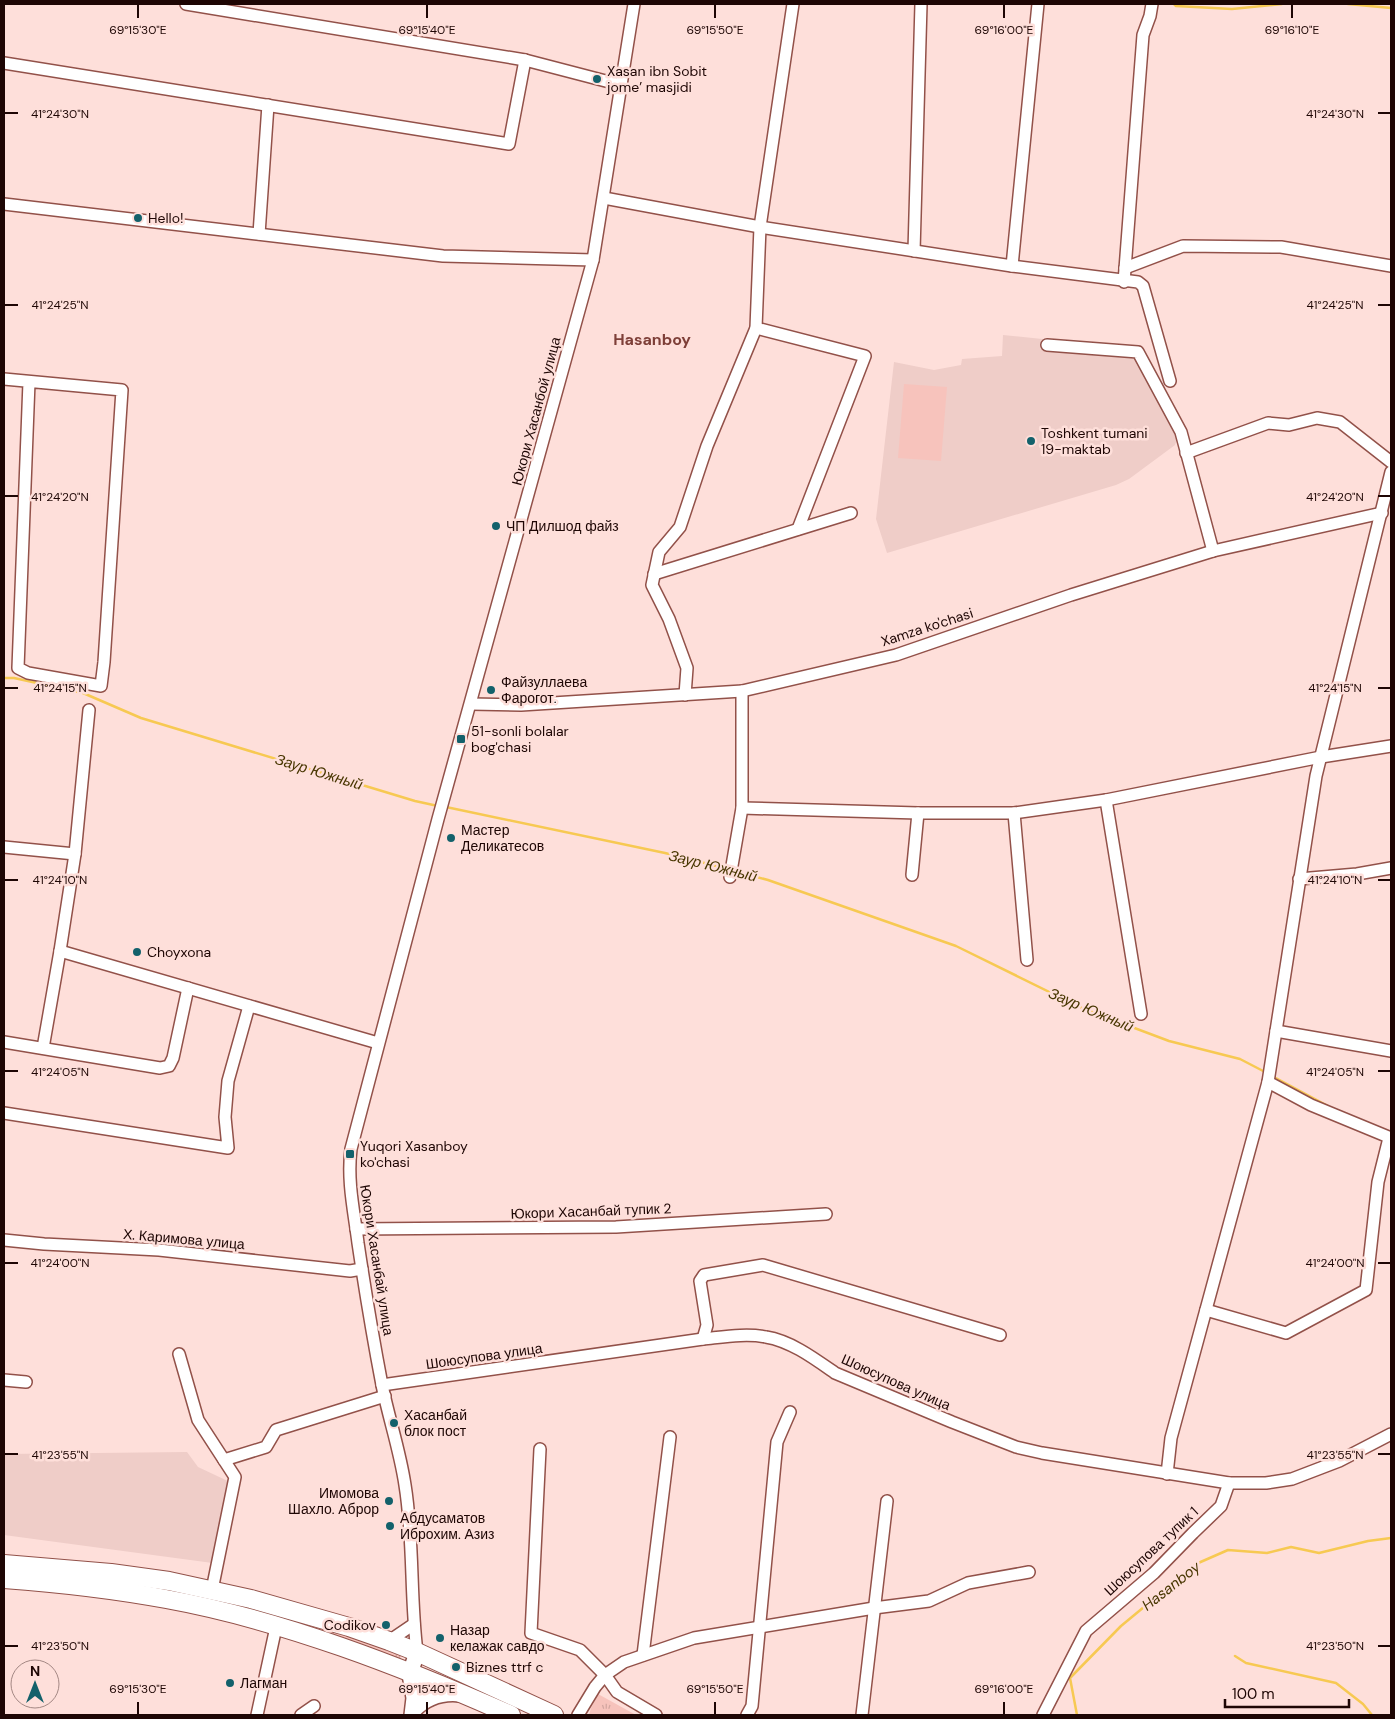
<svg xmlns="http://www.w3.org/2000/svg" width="1395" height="1719" font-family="'DM Sans',sans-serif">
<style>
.built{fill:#efcdc8}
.grass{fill:url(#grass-tufts)}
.green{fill:#f7c3bc}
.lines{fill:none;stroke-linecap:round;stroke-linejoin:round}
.stream{stroke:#f7c952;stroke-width:2.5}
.minor-casing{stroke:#925149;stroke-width:14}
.major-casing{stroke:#925149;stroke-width:18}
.highway-casing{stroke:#925149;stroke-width:20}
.minor{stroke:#fff;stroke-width:11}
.major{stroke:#fff;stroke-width:15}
.highway{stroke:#fff;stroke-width:18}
.ticks{fill:none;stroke:#1e0604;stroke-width:2}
.poi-dot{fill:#13616b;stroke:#fedfda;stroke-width:2}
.labels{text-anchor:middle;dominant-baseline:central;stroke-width:5;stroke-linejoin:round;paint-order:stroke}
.poi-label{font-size:14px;fill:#1e0604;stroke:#fedfda;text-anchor:start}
.street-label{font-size:14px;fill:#1e0604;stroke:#fedfda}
.water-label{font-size:15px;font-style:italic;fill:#483601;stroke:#fedfda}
.quarter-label{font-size:16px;font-weight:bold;fill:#7e3f38;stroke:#fedfda}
.ticks-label{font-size:12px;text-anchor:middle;fill:#1e0604;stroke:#fedfda;stroke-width:5;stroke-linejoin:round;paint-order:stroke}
</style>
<defs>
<pattern id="grass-tufts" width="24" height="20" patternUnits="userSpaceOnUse" patternTransform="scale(1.25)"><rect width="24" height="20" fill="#f7c3bc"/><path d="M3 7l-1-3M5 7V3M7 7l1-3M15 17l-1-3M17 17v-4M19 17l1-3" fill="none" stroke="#d3a6a0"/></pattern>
</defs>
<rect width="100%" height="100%" fill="#fedfda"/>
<g class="built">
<polygon points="1003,335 1128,348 1127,358 1136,359 1178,437 1175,445 1129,479 1116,485 887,553 876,519 894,362 934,370 961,365 962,359 1002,356"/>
<polygon points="187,1452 198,1467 232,1483 220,1564 4,1535 4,1454"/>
</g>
<g class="grass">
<polygon points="300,1620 352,1637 401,1656 400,1661 299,1625"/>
<polygon points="598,1694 636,1715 589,1715 591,1708"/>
</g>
<polygon class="green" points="904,384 947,387 941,461 898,458"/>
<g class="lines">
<g class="stream">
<polyline points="1174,4 1176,6 1232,9 1282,4"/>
<polyline points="1348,4 1391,8"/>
<polyline points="4,678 14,678 83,693 141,718 415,801 438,806"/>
<polyline points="446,807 665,853 728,869"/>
<polyline points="734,871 768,880 956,946 1084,1009 1169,1041 1240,1059 1267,1073"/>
<polyline points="1272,1076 1328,1106"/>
<polyline points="1235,1656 1246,1663 1336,1683 1363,1704 1372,1715"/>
<polyline points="1077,1715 1070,1678 1121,1626 1196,1564 1228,1550 1267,1553 1291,1547 1319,1553 1368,1541 1391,1538"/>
</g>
<defs>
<g id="minor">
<polyline points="186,4 525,60 621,85"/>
<polyline points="4,63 509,144 525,60"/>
<polyline points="604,198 760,227 1012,266 1138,282 1143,286 1170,381"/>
<polyline points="4,204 443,256 593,260"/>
<polyline points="259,234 268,105"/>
<polyline points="914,251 921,4"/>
<polyline points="1012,266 1038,4"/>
<polyline points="1125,268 1183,246 1281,247 1391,266"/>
<polyline points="1124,282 1143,35 1150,16 1152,4"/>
<polyline points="756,328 865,356 798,529"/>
<polyline points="1047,345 1138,352 1181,432 1213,551"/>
<polyline points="4,379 122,390 104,662 101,686 28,673 18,668 29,382"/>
<polyline points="1186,453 1268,423 1289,425 1317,418 1340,422 1391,462"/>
<polyline points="654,574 851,513"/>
<polyline points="685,695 687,668 669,619 652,585 659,552 680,527 707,446 756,328 760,227 793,4"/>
<polyline points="471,704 521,705 742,691 896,655 1071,595 1213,551 1382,513"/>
<polyline points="1106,800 1141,1014"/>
<polyline points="742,808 918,813 1014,813 1106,800 1321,757 1391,746"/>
<polyline points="1014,813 1027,960"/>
<polyline points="4,847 75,854"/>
<polyline points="912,875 918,813"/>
<polyline points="730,877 742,808 742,691"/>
<polyline points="1299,879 1357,874 1391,868"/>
<polyline points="60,951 378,1043"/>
<polyline points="1276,1031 1391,1051"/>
<polyline points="4,1042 160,1068 169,1066 173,1058 188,988"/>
<polyline points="43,1048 60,951 75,854 89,710"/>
<polyline points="1268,1082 1311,1105 1391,1138"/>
<polyline points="4,1113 228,1148 225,1117 228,1081 249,1006"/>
<polyline points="356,1229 616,1227 826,1214"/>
<polyline points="4,1240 44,1244 159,1250 350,1271 362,1269"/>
<polyline points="1206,1310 1286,1333 1366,1290 1378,1182 1389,1138"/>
<polyline points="703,1339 707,1325 700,1281 704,1275 763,1265 1000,1335"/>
<polyline points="179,1354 198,1420 235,1477 212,1590"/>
<polyline points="4,1380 26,1382"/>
<path d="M382,1385L703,1339C723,1337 746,1333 766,1337C791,1341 815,1359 835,1373L952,1422L1016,1447L1042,1453L1229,1483H1266L1292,1479L1339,1461L1391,1434"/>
<polyline points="540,1449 531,1633 580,1650 605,1675 617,1692 656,1715"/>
<polyline points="224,1460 266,1447 276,1430 385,1396"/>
<polyline points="1167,1474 1171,1438 1268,1082 1316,776 1391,472"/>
<polyline points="389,1641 414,1624"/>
<path d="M417,1652C410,1597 414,1540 405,1485C400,1451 389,1419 382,1385C373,1338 365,1290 358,1243C354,1211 347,1181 351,1149L438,819L593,260L634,4"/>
<polyline points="643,1655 670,1437"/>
<polyline points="257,1715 276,1627"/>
<polyline points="301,1715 314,1706"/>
<polyline points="578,1715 595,1687 605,1675 624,1662 694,1638 874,1608 929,1601 968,1583 1029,1572"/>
<polyline points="747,1715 752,1706 777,1442 790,1412"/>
<polyline points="862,1715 887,1501"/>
<polyline points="1043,1715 1086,1631 1154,1573 1193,1533 1221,1506 1229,1483"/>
</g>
<g id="major">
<path d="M413,1711C426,1697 441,1692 460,1694"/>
<polyline points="412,1715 414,1698 410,1674 417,1652"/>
</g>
<g id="highway">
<polyline points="4,1564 111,1573 169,1581 251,1599 349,1627 389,1641 417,1652 554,1715"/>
<path d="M4,1579C58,1583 112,1589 166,1599C282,1620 403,1667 511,1715"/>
</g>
</defs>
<use href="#minor" class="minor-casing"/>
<use href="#major" class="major-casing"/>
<use href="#highway" class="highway-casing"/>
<use href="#minor" class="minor"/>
<use href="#major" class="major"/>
<use href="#highway" class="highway"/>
</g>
<path class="ticks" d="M138,5V18M427,5V18M715,5V18M1004,5V18M1292,5V18M5,113H18M1378,113H1390M5,305H18M1378,305H1390M5,496H18M1378,496H1390M5,688H18M1378,688H1390M5,880H18M1378,880H1390M5,1071H18M1378,1071H1390M5,1263H18M1378,1263H1390M5,1454H18M1378,1454H1390M5,1646H18M1378,1646H1390M138,1702V1714M427,1702V1714M715,1702V1714M1004,1702V1714"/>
<g class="poi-dot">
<circle cx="597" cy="79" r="5"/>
<circle cx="138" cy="218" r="5"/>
<circle cx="1031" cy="441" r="5"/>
<circle cx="496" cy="526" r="5"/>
<circle cx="491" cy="690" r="5"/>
<rect x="456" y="734" width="10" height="10" rx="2.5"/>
<circle cx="451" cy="838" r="5"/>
<circle cx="137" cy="952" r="5"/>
<rect x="345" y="1149" width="10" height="10" rx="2.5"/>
<circle cx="394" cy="1423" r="5"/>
<circle cx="389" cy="1501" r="5"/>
<circle cx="390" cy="1526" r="5"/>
<circle cx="386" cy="1625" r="5"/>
<circle cx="440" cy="1638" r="5"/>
<circle cx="456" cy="1667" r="5"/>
<circle cx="230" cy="1683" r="5"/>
</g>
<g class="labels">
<g class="poi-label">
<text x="607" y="71">Xasan ibn Sobit<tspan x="607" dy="16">jome’ masjidi</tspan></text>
<text x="148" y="218">Hello!</text>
<text x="1041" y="433">Toshkent tumani<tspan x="1041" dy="16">19-maktab</tspan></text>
<text x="506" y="526">ЧП Дилшод файз</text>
<text x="501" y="682">Файзуллаева<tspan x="501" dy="16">Фарогот.</tspan></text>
<text x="471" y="731">51-sonli bolalar<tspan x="471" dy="16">bog'chasi</tspan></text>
<text x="461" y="830">Мастер<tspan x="461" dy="16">Деликатесов</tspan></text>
<text x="147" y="952">Choyxona</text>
<text x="360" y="1146">Yuqori Xasanboy<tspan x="360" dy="16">ko'chasi</tspan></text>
<text x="404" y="1415">Хасанбай<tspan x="404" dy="16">блок пост</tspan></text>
<text x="379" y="1493" text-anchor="end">Имомова<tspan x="379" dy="16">Шахло. Аброр</tspan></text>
<text x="400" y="1518">Абдусаматов<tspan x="400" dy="16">Иброхим. Азиз</tspan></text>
<text x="376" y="1625" text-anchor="end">Codikov</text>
<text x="450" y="1630">Назар<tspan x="450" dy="16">келажак савдо</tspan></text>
<text x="466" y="1667">Biznes ttrf c</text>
<text x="240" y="1683">Лагман</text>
</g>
<g class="street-label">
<text transform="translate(536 411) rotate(-75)">Юкори Хасанбой улица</text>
<text transform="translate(927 627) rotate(-18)">Xamza ko'chasi</text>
<text transform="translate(591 1211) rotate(-2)">Юкори Хасанбай тупик 2</text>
<text transform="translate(184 1239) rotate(5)">Х. Каримова улица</text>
<text transform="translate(377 1260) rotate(81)">Юкори Хасанбай улица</text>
<text transform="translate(484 1356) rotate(-8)">Шоюсупова улица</text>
<text transform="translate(896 1382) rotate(24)">Шоюсупова улица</text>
<text transform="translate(1151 1551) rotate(-43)">Шоюсупова тупик 1</text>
</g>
<g class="water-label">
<text transform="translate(319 772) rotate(17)">Заур Южный</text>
<text transform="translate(713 866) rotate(14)">Заур Южный</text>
<text transform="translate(1091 1010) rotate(23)">Заур Южный</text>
<text transform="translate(1171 1586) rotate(-38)">Hasanboy</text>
</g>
<g class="quarter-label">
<text x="652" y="339">Hasanboy</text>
</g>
</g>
<g class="ticks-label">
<text x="138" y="34">69°15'30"E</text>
<text x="427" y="34">69°15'40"E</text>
<text x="715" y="34">69°15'50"E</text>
<text x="1004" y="34">69°16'00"E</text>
<text x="1292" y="34">69°16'10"E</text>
<text x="60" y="118">41°24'30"N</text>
<text x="1335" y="118">41°24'30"N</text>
<text x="60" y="309">41°24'25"N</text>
<text x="1335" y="309">41°24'25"N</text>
<text x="60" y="501">41°24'20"N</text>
<text x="1335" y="501">41°24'20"N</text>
<text x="60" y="692">41°24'15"N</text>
<text x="1335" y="692">41°24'15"N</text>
<text x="60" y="884">41°24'10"N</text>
<text x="1335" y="884">41°24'10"N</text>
<text x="60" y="1076">41°24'05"N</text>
<text x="1335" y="1076">41°24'05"N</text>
<text x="60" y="1267">41°24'00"N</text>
<text x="1335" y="1267">41°24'00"N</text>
<text x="60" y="1459">41°23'55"N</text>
<text x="1335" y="1459">41°23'55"N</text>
<text x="60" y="1650">41°23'50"N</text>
<text x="1335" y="1650">41°23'50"N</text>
<text x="138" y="1693">69°15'30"E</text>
<text x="427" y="1693">69°15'40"E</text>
<text x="715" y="1693">69°15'50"E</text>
<text x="1004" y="1693">69°16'00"E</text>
</g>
<rect width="1395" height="1719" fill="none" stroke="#1e0604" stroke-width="10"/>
<g transform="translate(35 1684)"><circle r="24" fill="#fedfda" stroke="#a48884"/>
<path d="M0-4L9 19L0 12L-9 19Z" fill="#13616b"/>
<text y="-8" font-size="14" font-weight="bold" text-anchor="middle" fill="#1e0604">N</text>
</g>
<path d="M1225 1699v8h124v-8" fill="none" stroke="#1e0604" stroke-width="2.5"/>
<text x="1232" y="1699" font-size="15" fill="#1e0604" stroke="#fedfda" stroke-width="4" paint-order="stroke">100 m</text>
</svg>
